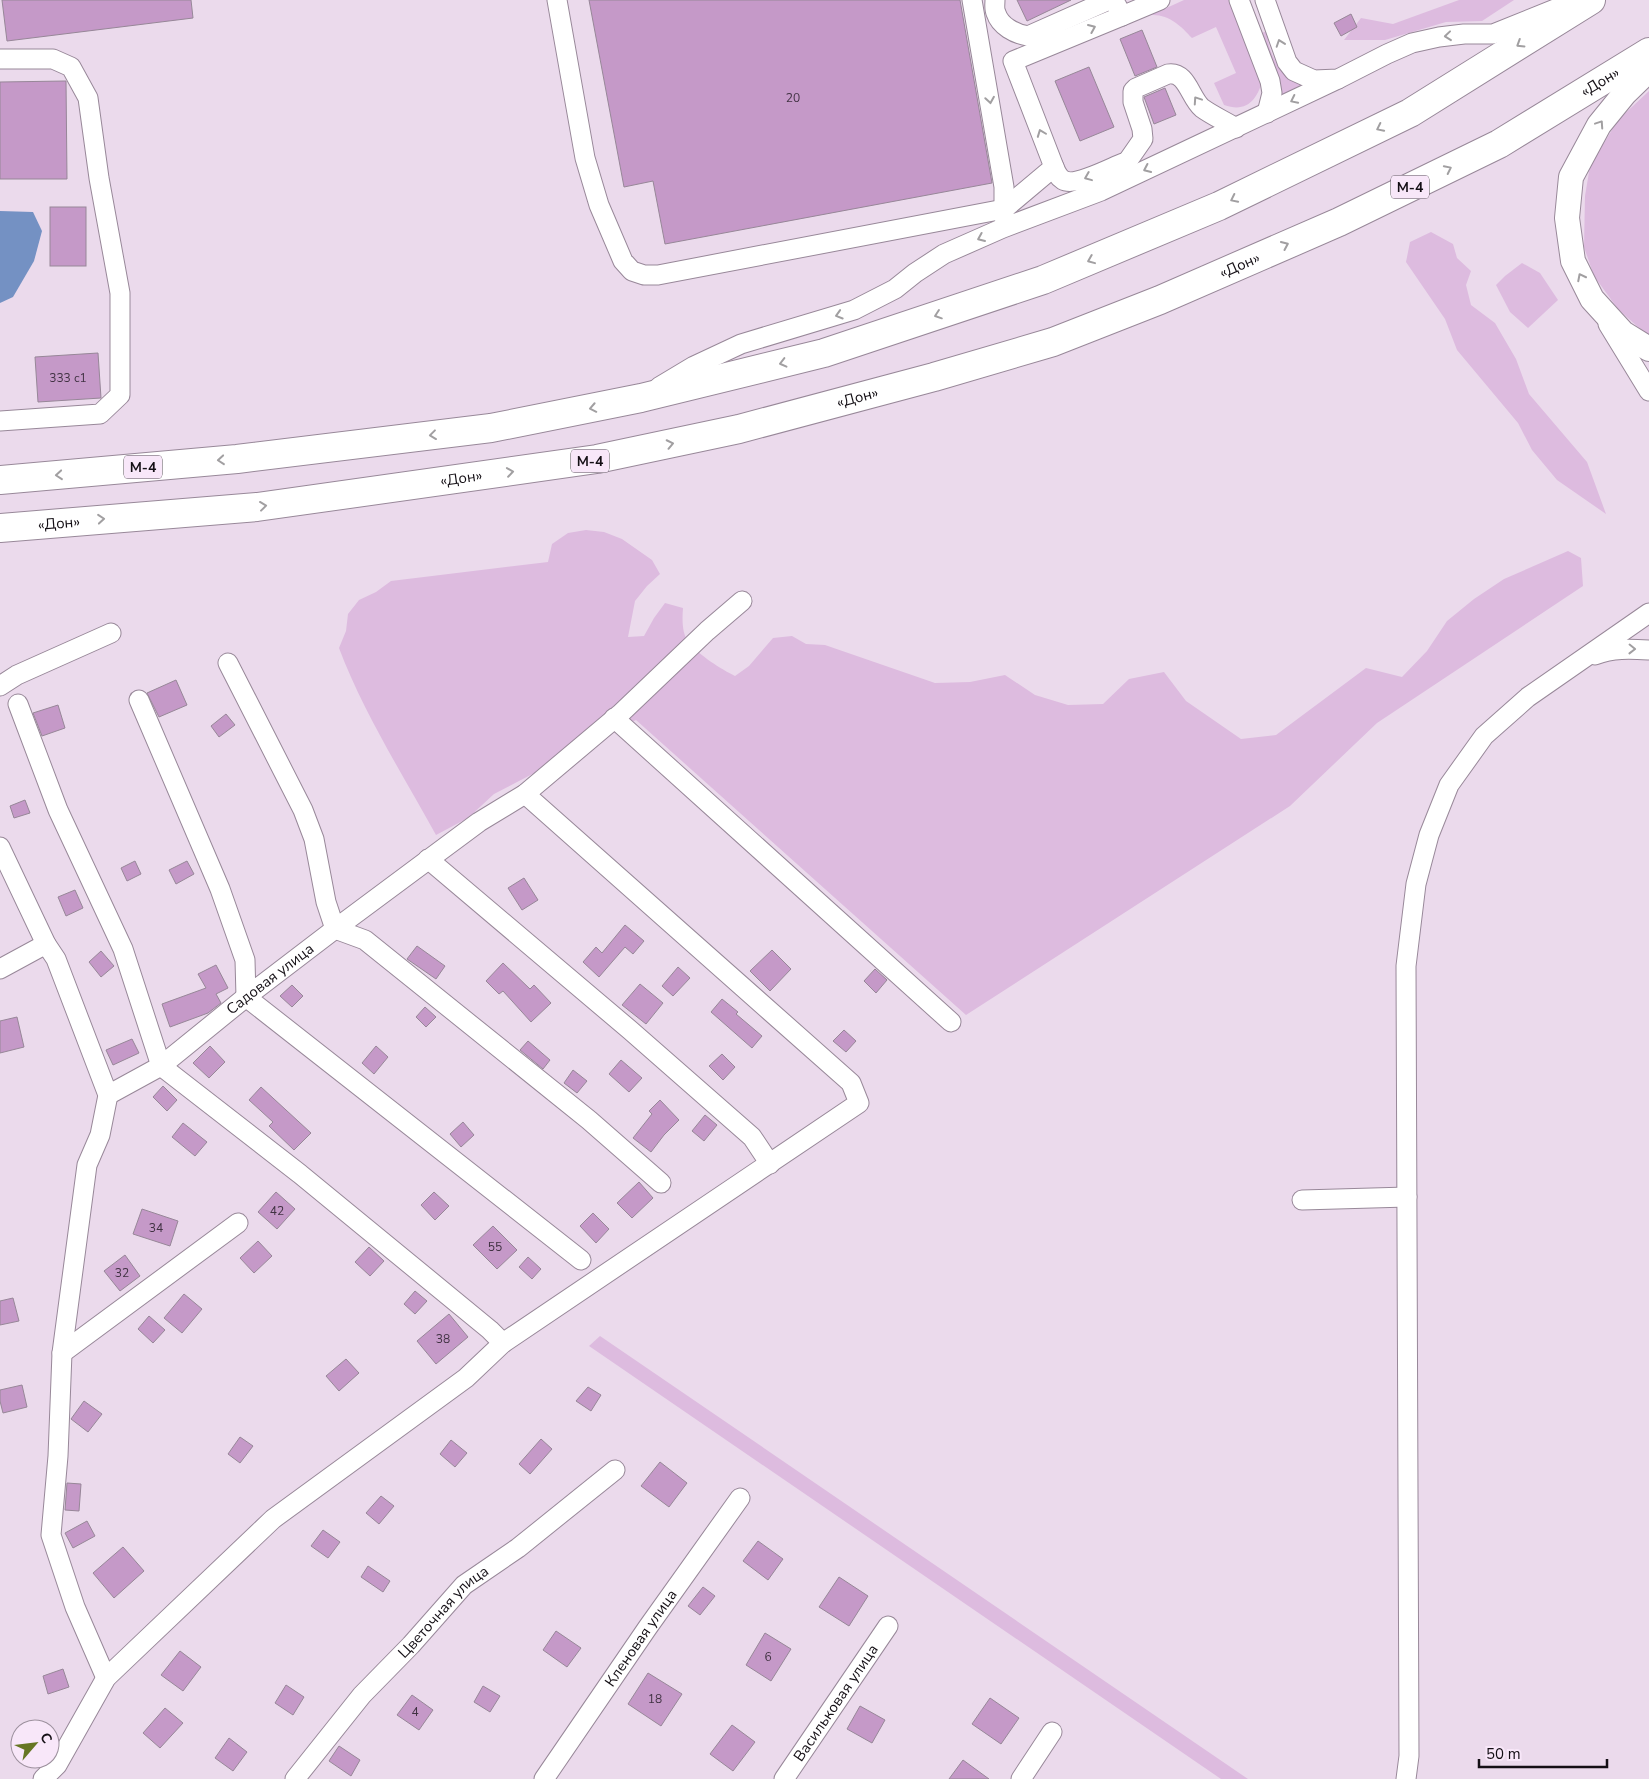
<svg xmlns="http://www.w3.org/2000/svg" width="1649" height="1779" font-family="'Nunito Sans',sans-serif">
<style>
.green{fill:#ddbbdf}
.water{fill:#7491c3}
.building{fill:#c599c8;stroke:#978798}
.lines{fill:none;stroke-linecap:round;stroke-linejoin:round}
.minor-casing{stroke:#988899;stroke-width:21}
.major-casing{stroke:#988899;stroke-width:26}
.highway-casing{stroke:#988899;stroke-width:30}
.minor{stroke:#fff;stroke-width:19}
.major{stroke:#fff;stroke-width:24}
.highway{stroke:#fff;stroke-width:28}
.oneway{stroke:#a19fa1}
.labels{text-anchor:middle;dominant-baseline:central;stroke-width:5;stroke-linejoin:round;paint-order:stroke}
.number-label{font-size:12px;fill:#403242}
.shield{fill:#f8e7f9;stroke:#585059;stroke-width:1}
.shield-label{font-size:14px;font-weight:bold;fill:#140f15}
.street-label{font-size:15px;fill:#140f15;stroke:#f8e7f9}
</style>
<rect width="100%" height="100%" fill="#ebdaec"/>
<g class="green">
<path d="M1184,0H1231L1263,79C1257,100 1247,113 1224,105L1214,83L1236,73L1216,27L1192,38C1181,26 1169,14 1151,15Z"/>
<polygon points="1459,0 1514,0 1482,21 1446,22 1385,40 1344,40 1361,18 1393,24"/>
<path d="M1267,31C1268,57 1283,79 1308,87L1280,100L1259,34Z"/>
<polygon points="1649,91 1649,337 1618,309 1594,276 1584,247 1585,196 1590,166 1618,120"/>
<polygon points="1431,232 1453,244 1457,258 1471,271 1466,285 1471,305 1495,323 1516,359 1529,394 1587,462 1606,514 1557,480 1532,450 1518,423 1457,350 1445,319 1406,262 1410,242"/>
<polygon points="1522,263 1540,273 1558,300 1528,328 1510,312 1496,285 1505,276"/>
<path d="M586,530L604,532L622,539L652,560L660,574L647,586L635,601L628,637L644,636L654,618L665,603L683,608C682,620 682,634 689,643C699,655 721,669 735,676L749,666L773,638L792,636L806,644L825,645L935,683L970,682L1005,675L1035,695L1068,705L1103,704L1129,679L1164,672L1186,701L1241,739L1276,735L1366,668L1402,677L1427,651L1447,621L1474,599L1504,579L1568,551L1581,558L1583,586L1377,723L1290,806L966,1015L636,720L494,794L468,818L436,835C403,775 363,712 339,648L346,631L348,614L359,600L376,592L391,581L548,562L552,544L568,533Z"/>
<polygon points="600,1336 1248,1779 1221,1779 589,1346"/>
</g>
<polygon class="water" points="0,211 33,212 42,231 34,261 13,297 0,303"/>
<g class="building">
<polygon points="2,0 191,0 193,18 7,41"/>
<polygon points="589,0 960,0 992,183 665,244 653,181 624,187"/>
<polygon points="1017,0 1071,0 1027,21"/>
<polygon points="1351,14 1357,27 1341,36 1334,23"/>
<polygon points="1142,30 1157,67 1135,76 1120,39"/>
<polygon points="1089,67 1114,127 1080,141 1055,81"/>
<polygon points="66,81 67,179 0,179 0,82"/>
<polygon points="1165,88 1176,115 1154,124 1144,97"/>
<rect x="50" y="207" width="36" height="59"/>
<polygon points="98,353 101,398 38,402 35,357"/>
<polygon points="176,680 187,705 159,717 147,693"/>
<polygon points="58,705 65,728 42,736 33,713"/>
<polygon points="226,714 235,725 219,737 211,726"/>
<polygon points="25,800 30,813 14,818 10,806"/>
<polygon points="135,861 141,874 127,881 121,868"/>
<polygon points="187,861 194,874 176,884 169,870"/>
<polygon points="524,878 538,900 522,910 508,888"/>
<polygon points="75,890 83,908 66,916 58,897"/>
<polygon points="625,925 644,941 633,954 625,947 599,977 583,962 596,947 602,953"/>
<polygon points="417,946 445,966 436,979 407,959"/>
<polygon points="772,950 791,969 770,991 750,971"/>
<polygon points="101,951 114,966 101,977 89,962"/>
<polygon points="503,963 530,989 534,985 551,1003 531,1022 503,991 499,994 486,981"/>
<polygon points="216,965 228,988 216,994 221,1003 208,1013 170,1027 162,1004 206,988 198,974"/>
<polygon points="678,967 690,978 673,996 662,986"/>
<polygon points="875,969 887,980 876,993 864,981"/>
<polygon points="640,984 663,1003 646,1024 622,1005"/>
<polygon points="292,985 303,996 292,1007 280,996"/>
<polygon points="722,999 738,1012 736,1014 762,1036 752,1048 711,1012"/>
<polygon points="425,1007 436,1017 426,1027 416,1017"/>
<polygon points="17,1017 24,1047 0,1053 0,1021"/>
<polygon points="844,1030 856,1041 846,1052 833,1041"/>
<polygon points="132,1039 139,1053 113,1065 106,1050"/>
<polygon points="528,1041 550,1060 543,1069 520,1050"/>
<polygon points="210,1046 225,1062 209,1078 193,1063"/>
<polygon points="376,1046 388,1057 374,1074 362,1063"/>
<polygon points="722,1054 735,1067 723,1080 709,1066"/>
<polygon points="621,1060 642,1078 629,1092 609,1074"/>
<polygon points="573,1070 587,1081 577,1093 564,1083"/>
<polygon points="163,1086 177,1100 167,1111 153,1097"/>
<polygon points="261,1087 311,1133 294,1150 269,1126 273,1122 249,1100"/>
<polygon points="660,1100 679,1120 664,1135 651,1152 633,1138 652,1114 649,1111"/>
<polygon points="705,1115 717,1125 704,1141 692,1131"/>
<polygon points="463,1122 474,1135 461,1147 450,1134"/>
<polygon points="183,1123 207,1142 195,1156 172,1137"/>
<polygon points="639,1182 653,1198 632,1218 617,1203"/>
<polygon points="276,1192 295,1209 277,1229 258,1212"/>
<polygon points="434,1192 449,1206 435,1220 421,1205"/>
<polygon points="142,1209 178,1221 170,1246 133,1234"/>
<polygon points="593,1213 609,1229 596,1243 580,1226"/>
<polygon points="493,1226 517,1250 497,1269 473,1245"/>
<polygon points="258,1241 272,1256 254,1273 240,1258"/>
<polygon points="369,1247 384,1261 370,1276 355,1262"/>
<polygon points="125,1255 140,1276 120,1291 104,1271"/>
<polygon points="528,1257 541,1269 532,1279 519,1267"/>
<polygon points="415,1291 427,1301 415,1314 404,1304"/>
<polygon points="184,1294 202,1309 182,1333 164,1318"/>
<polygon points="13,1298 19,1321 0,1325 0,1301"/>
<polygon points="449,1314 468,1337 436,1364 417,1341"/>
<polygon points="149,1316 165,1330 153,1343 138,1329"/>
<polygon points="346,1359 359,1373 339,1391 326,1376"/>
<polygon points="22,1385 27,1407 3,1413 0,1401 0,1390"/>
<polygon points="588,1387 601,1395 591,1411 576,1401"/>
<polygon points="84,1401 102,1414 88,1432 71,1419"/>
<polygon points="240,1437 253,1446 240,1463 228,1454"/>
<polygon points="541,1439 552,1449 530,1474 519,1464"/>
<polygon points="451,1440 467,1453 455,1467 440,1454"/>
<polygon points="660,1462 687,1483 669,1507 641,1486"/>
<polygon points="67,1483 81,1484 79,1511 65,1510"/>
<polygon points="381,1496 394,1506 379,1524 366,1513"/>
<polygon points="87,1521 95,1536 73,1548 65,1533"/>
<polygon points="323,1530 340,1542 328,1558 311,1546"/>
<polygon points="758,1541 783,1559 768,1580 743,1561"/>
<polygon points="123,1547 144,1571 114,1598 93,1573"/>
<polygon points="368,1566 390,1581 383,1592 361,1577"/>
<polygon points="839,1577 868,1596 849,1626 819,1607"/>
<polygon points="703,1587 715,1596 700,1615 688,1606"/>
<polygon points="556,1631 581,1648 567,1667 543,1650"/>
<polygon points="765,1633 791,1649 771,1681 746,1665"/>
<polygon points="180,1651 201,1667 183,1691 161,1675"/>
<polygon points="63,1669 69,1687 48,1694 43,1676"/>
<polygon points="648,1673 682,1694 661,1726 628,1704"/>
<polygon points="286,1685 304,1697 293,1715 275,1703"/>
<polygon points="483,1686 500,1696 490,1712 474,1702"/>
<polygon points="412,1695 433,1710 419,1730 397,1715"/>
<polygon points="990,1698 1019,1718 1001,1744 972,1724"/>
<polygon points="860,1706 885,1720 872,1743 847,1729"/>
<polygon points="165,1708 183,1723 160,1748 143,1733"/>
<polygon points="732,1725 755,1742 733,1771 710,1754"/>
<polygon points="229,1738 247,1752 233,1771 215,1758"/>
<polygon points="339,1746 360,1760 351,1776 329,1761"/>
<polygon points="963,1760 989,1779 949,1779"/>
</g>
<g class="lines">
<defs>
<g id="minor">
<polyline points="557,0 585,158 599,205 623,261 632,271 644,275 658,275 1004,209 1054,167 1013,61 1122,16"/>
<polyline points="972,0 1004,187 1004,217"/>
<path d="M995,0C995,4 994,9 996,13C1000,26 1015,34 1028,36L1109,0"/>
<polyline points="1239,0 1270,81 1272,93 1267,113"/>
<polyline points="1265,0 1287,62 1294,71 1314,80 1338,79 1387,54 1412,43 1439,37 1464,34 1493,34 1565,5"/>
<polyline points="1117,6 1122,16 1160,0"/>
<polyline points="0,59 53,59 71,67 88,98 99,178 120,293 120,395 100,414 0,421"/>
<path d="M1054,167C1056,172 1058,177 1063,180C1075,187 1110,168 1123,163"/>
<path d="M1106,185L1127,162L1143,139L1142,129L1133,102V91L1136,88L1168,74C1187,71 1190,98 1202,108C1213,116 1225,121 1236,128"/>
<polyline points="1608,324 1649,391"/>
<polyline points="659,387 694,366 741,344 854,310 895,289 915,273 944,254 1003,228 1101,191 1338,79"/>
<path d="M1595,655C1613,648 1630,649 1649,650"/>
<polyline points="228,663 303,810 314,839 326,902 335,929 365,940 589,1120 661,1183"/>
<polyline points="0,686 17,675 111,633"/>
<polyline points="139,700 220,889 245,960 246,997 581,1260"/>
<polyline points="18,704 58,810 123,949 161,1066 300,1174 490,1330 503,1343"/>
<polyline points="614,718 951,1022"/>
<polyline points="0,847 46,944 56,959 108,1095 100,1135 87,1165 62,1353 58,1456 51,1535 75,1607 106,1678"/>
<polyline points="428,859 630,1030 752,1137 770,1164"/>
<polyline points="0,969 46,944"/>
<path id="s1" d="M108,1095L161,1066L246,997L335,929L479,822L525,794L620,714L707,631L742,601"/>
<polyline points="1302,1200 1407,1197"/>
<polyline points="62,1353 238,1223"/>
<polyline points="43,1779 57,1765 106,1678 273,1519 466,1378 503,1343 859,1103 851,1083 525,794"/>
<path id="s2" d="M295,1779L362,1695L411,1645L464,1585L518,1548L615,1470"/>
<path id="s3" d="M544,1779L648,1627L740,1498"/>
<path id="s4" d="M784,1779L888,1626"/>
<polyline points="1021,1779 1052,1732"/>
<polyline points="1406,1779 1409,1756 1406,966 1416,884 1429,835 1449,785 1484,736 1528,697 1649,613"/>
</g>
<polyline id="major" points="1649,70 1625,93 1599,125 1571,177 1567,218 1573,261 1592,299 1623,333 1649,349"/>
<g id="highway">
<polyline points="0,480 237,459 491,428 641,398 824,353 1043,280 1219,206 1410,113 1591,0"/>
<path id="s5" d="M0,528L257,507L597,459L739,429L934,377L1053,342L1160,300L1339,222L1499,144L1649,52"/>
</g>
</defs>
<use href="#minor" class="minor-casing"/>
<use href="#major" class="major-casing"/>
<use href="#highway" class="highway-casing"/>
<use href="#minor" class="minor"/>
<use href="#major" class="major"/>
<use href="#highway" class="highway"/>
</g>
<defs><path id="oneway-chevron" d="M-2-3.5L2.5 0L-2 3.5" fill="none" stroke-width="1.6" stroke-linecap="round" stroke-linejoin="round" transform="scale(1.25)"/></defs>
<g class="oneway">
<use href="#oneway-chevron" transform="translate(1092 28) rotate(-23)"/>
<use href="#oneway-chevron" transform="translate(1448 36) rotate(174)"/>
<use href="#oneway-chevron" transform="translate(1280 43) rotate(-109)"/>
<use href="#oneway-chevron" transform="translate(1520 44) rotate(148)"/>
<use href="#oneway-chevron" transform="translate(990 100) rotate(81)"/>
<use href="#oneway-chevron" transform="translate(1197 100) rotate(-124)"/>
<use href="#oneway-chevron" transform="translate(1294 100) rotate(154)"/>
<use href="#oneway-chevron" transform="translate(1600 124) rotate(-56)"/>
<use href="#oneway-chevron" transform="translate(1380 128) rotate(154)"/>
<use href="#oneway-chevron" transform="translate(1041 133) rotate(-111)"/>
<use href="#oneway-chevron" transform="translate(1147 169) rotate(155)"/>
<use href="#oneway-chevron" transform="translate(1448 169) rotate(-26)"/>
<use href="#oneway-chevron" transform="translate(1088 177) rotate(158)"/>
<use href="#oneway-chevron" transform="translate(1234 199) rotate(154)"/>
<use href="#oneway-chevron" transform="translate(981 238) rotate(157)"/>
<use href="#oneway-chevron" transform="translate(1285 245) rotate(-24)"/>
<use href="#oneway-chevron" transform="translate(1091 260) rotate(158)"/>
<use href="#oneway-chevron" transform="translate(1581 277) rotate(-117)"/>
<use href="#oneway-chevron" transform="translate(839 315) rotate(163)"/>
<use href="#oneway-chevron" transform="translate(938 315) rotate(161)"/>
<use href="#oneway-chevron" transform="translate(783 363) rotate(166)"/>
<use href="#oneway-chevron" transform="translate(593 408) rotate(169)"/>
<use href="#oneway-chevron" transform="translate(433 435) rotate(173)"/>
<use href="#oneway-chevron" transform="translate(670 444) rotate(-12)"/>
<use href="#oneway-chevron" transform="translate(221 460) rotate(175)"/>
<use href="#oneway-chevron" transform="translate(510 472) rotate(-8)"/>
<use href="#oneway-chevron" transform="translate(59 475) rotate(175)"/>
<use href="#oneway-chevron" transform="translate(263 506) rotate(-7)"/>
<use href="#oneway-chevron" transform="translate(101 519) rotate(-5)"/>
<use href="#oneway-chevron" transform="translate(1632 649) rotate(1)"/>
</g>
<g class="labels">
<g class="number-label">
<text x="793" y="98">20</text>
<text x="68" y="378">333 с1</text>
<text x="277" y="1211">42</text>
<text x="156" y="1228">34</text>
<text x="495" y="1247">55</text>
<text x="122" y="1273">32</text>
<text x="443" y="1339">38</text>
<text x="768" y="1657">6</text>
<text x="655" y="1699">18</text>
<text x="415" y="1712">4</text>
</g>
<g class="shield">
<rect x="1391" y="175.5" width="38" height="23" rx="4"/>
<rect x="571" y="449.5" width="38" height="23" rx="4"/>
<rect x="124" y="455.5" width="38" height="23" rx="4"/>
</g>
<g class="shield-label">
<text x="1410" y="187">М-4</text>
<text x="590" y="461">М-4</text>
<text x="143" y="467">М-4</text>
</g>
<g class="street-label">
<text stroke="none"><textPath href="#s5" startOffset="1679">«Дон»</textPath></text>
<text stroke="none"><textPath href="#s5" startOffset="1274">«Дон»</textPath></text>
<text stroke="none"><textPath href="#s5" startOffset="869">«Дон»</textPath></text>
<text stroke="none"><textPath href="#s5" startOffset="464">«Дон»</textPath></text>
<text stroke="none"><textPath href="#s5" startOffset="59">«Дон»</textPath></text>
<text stroke="none"><textPath href="#s1" startOffset="200">Садовая улица</textPath></text>
<text stroke="none"><textPath href="#s2" startOffset="224">Цветочная улица</textPath></text>
<text stroke="none"><textPath href="#s3" startOffset="171">Кленовая улица</textPath></text>
<text stroke="none"><textPath href="#s4" startOffset="92">Васильковая улица</textPath></text>
</g>
</g>
<g transform="translate(35 1744) rotate(62)"><circle r="24" fill="#f8e7f9" stroke="#9d919e"/>
<path d="M0-4L9 19L0 12L-9 19Z" fill="#667623"/>
<text y="-8" font-size="14" font-weight="bold" text-anchor="middle" fill="#140f15">С</text>
</g>
<path d="M1479 1759v8h128v-8" fill="none" stroke="#140f15" stroke-width="2.5"/>
<text x="1486" y="1759" font-size="15" fill="#140f15" stroke="#f8e7f9" stroke-width="4" paint-order="stroke">50 m</text>
</svg>
